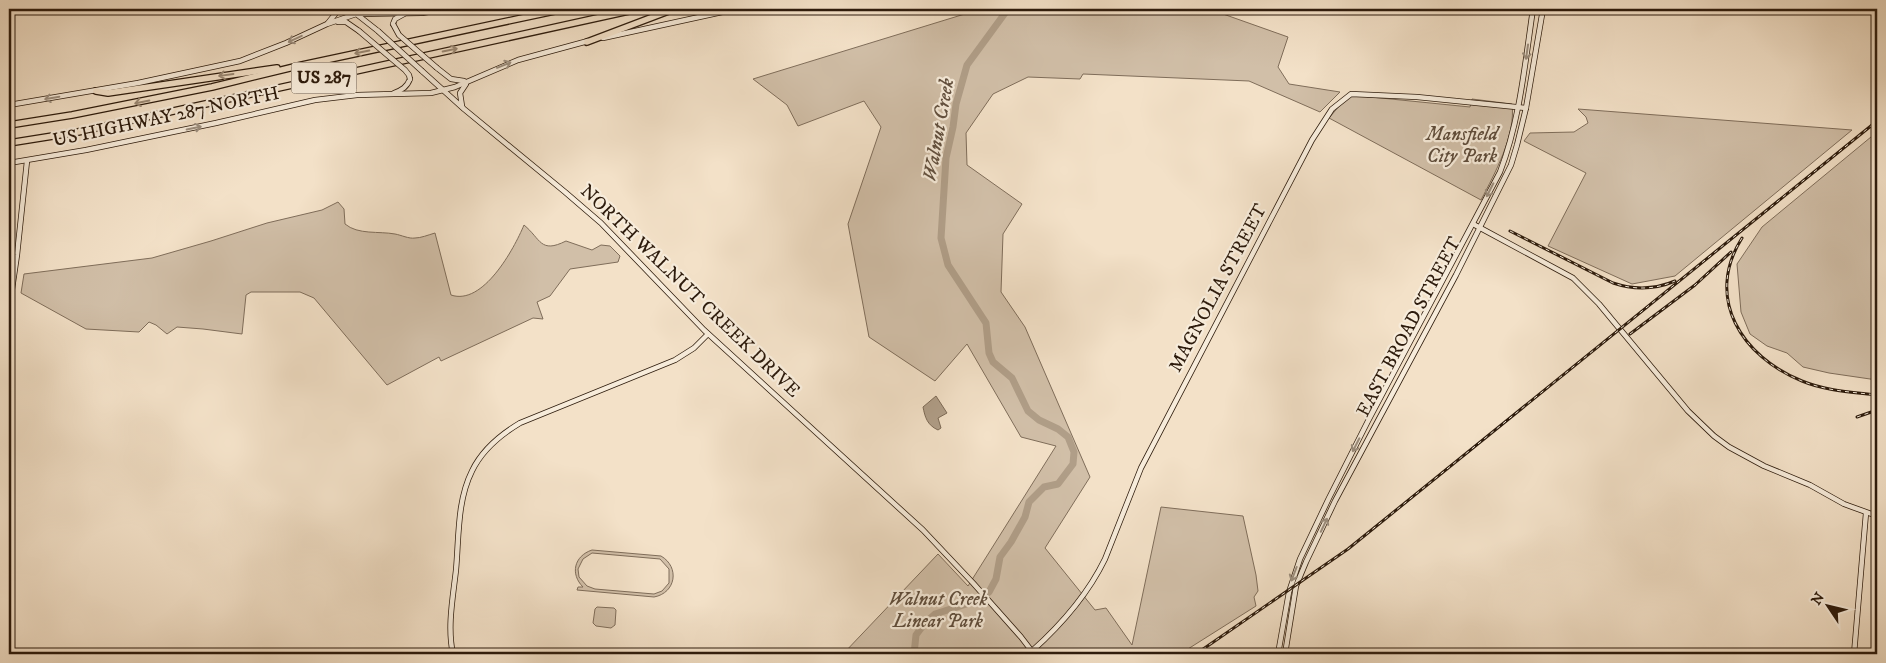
<svg xmlns="http://www.w3.org/2000/svg" width="1886" height="663" font-family="'IM FELL DW Pica',serif">
<style>
.green{fill:#d1bfa8;stroke:#7f6d5a;fill-rule:evenodd}
.water{fill:#b09e88;stroke:#7c6a56}
.lines{fill:none;stroke-linecap:round;stroke-linejoin:round}
.river{stroke:#b09e88;stroke-width:7}
.secondary-casing{stroke:#2d1b0c;stroke-width:6}
.highway-casing{stroke:#2d1b0c;stroke-width:8}
.secondary{stroke:#f7ecdb;stroke-width:4.5}
.highway{stroke:#f3e1c8;stroke-width:5.5}
.rail-casing{stroke:#2d1b0c;stroke-width:3}
.rail{stroke:#f7ecdb;stroke-width:1;stroke-dasharray:4;stroke-linecap:butt}
.secondary-bridge-casing{stroke:#2d1b0c;stroke-width:6;stroke-linecap:butt}
.secondary-bridge{stroke:#f7ecdb;stroke-width:4.5}
.oneway{stroke:#9c8e7e}
.oneway2{stroke:#9a8873}
.labels{text-anchor:middle;dominant-baseline:central;stroke-width:4.5;stroke-linejoin:round;paint-order:stroke}
.shield{fill:#f7ecdb;stroke:#6a5a4a;stroke-width:1}
.shield-label{font-size:18px;font-weight:bold;fill:#2d1b0c}
.street-label{font-size:19px;fill:#2d1b0c;stroke:#f7ecdb}
.park-label{font-size:19px;font-style:italic;fill:#5e4c3b;stroke:#f7ecdb}
.water-label{font-size:20px;font-style:italic;fill:#614f3e;stroke:#f7ecdb}
</style>
<rect width="100%" height="100%" fill="#f3e1c8"/>
<filter id="stains"><feTurbulence type="fractalNoise" baseFrequency=".004" numOctaves="4"/><feColorMatrix values="0 0 0 0 .2 0 0 0 0 .09 0 0 0 0 .02 0 0 0 .5 -.17"/></filter>
<radialGradient id="worn" r=".72"><stop offset=".6" stop-color="#630" stop-opacity="0"/><stop offset="1" stop-color="#630" stop-opacity=".3"/></radialGradient>
<g class="green">
<polygon points="981,9 1209,9 1288,37 1278,67 1289,84 1340,92 1320,112 1249,81 1083,74 1080,79 1028,77 993,94 966,133 967,165 1022,204 1003,234 1001,292 1025,327 1090,477 1045,548 1095,610 1106,608 1132,645 1161,507 1243,516 1256,575 1258,591 1254,597 1256,606 1180,654 843,654 938,554 968,586 1056,446 1021,437 967,344 935,381 869,337 848,224 881,127 864,101 798,126 787,105 753,79"/>
<path d="M1351,95L1470,107L1472,99L1512,104C1516,135 1495,173 1481,200L1329,118L1341,104Z"/>
<polygon points="1578,109 1852,130 1675,276 1632,284 1548,246 1586,173 1524,141 1530,133 1574,132 1588,123 1586,117"/>
<polygon points="1877,132 1877,380 1829,373 1803,367 1787,353 1767,346 1750,334 1741,312 1737,264 1762,227"/>
<path d="M338,202L344,209L345,224C358,235 379,231 395,234C401,235 409,239 415,238C421,238 428,235 435,233L451,295C483,306 514,249 524,225C541,239 540,254 566,241L592,250L601,245L610,246L620,256L618,262L570,269L550,296L537,302L543,319L533,318L441,361L439,357L387,385L314,298L300,292H251L246,295L242,334L203,329L177,327L167,334L156,325L149,322L139,332L86,329L21,293L24,274L152,258L211,241L267,223L322,210Z"/>
<path d="M592,550L661,556C680,567 676,593 654,597L577,590L578,587H583C570,574 574,556 592,550ZM592,553L660,559L669,569V583L662,591L654,594L595,589L587,586L579,577L578,569L583,559Z"/>
<polygon points="597,607 614,608 616,610 615,625 611,628 596,626 593,623 595,609"/>
</g>
<path class="water" d="M936,396L947,413L938,418L941,428L938,430C927,425 925,417 923,407Z"/>
<g class="lines">
<polyline class="river" points="914,654 916,635 925,623 935,614 979,600 989,592 996,579 1000,557 1011,542 1025,517 1029,502 1044,487 1058,484 1073,464 1074,452 1068,437 1058,429 1039,420 1028,411 1012,378 993,362 989,353 986,323 948,265 941,238 946,158 953,127 956,104 967,65 1008,9"/>
<defs>
<g id="secondary">
<polyline points="350,9 378,31"/>
<polyline points="1869,9 1877,11"/>
<polyline points="338,22 346,22 359,31"/>
<polyline points="328,23 336,13 336,9"/>
<polyline points="393,24 395,19 404,14"/>
<polyline points="603,38 736,9"/>
<polyline points="437,68 451,79 464,81"/>
<polyline points="422,71 464,109 565,192 601,223 704,330 923,530 973,583 1021,637 1034,654"/>
<path d="M394,93C402,90 407,87 410,79"/>
<polyline points="9,105 138,83 240,61 286,43 327,24 356,14 422,13 446,9"/>
<polyline points="462,106 460,93 466,84"/>
<polyline points="9,163 86,150 216,123 315,100 357,95 431,93 455,87 518,60 588,41"/>
<polyline points="1473,224 1573,278 1599,304 1688,411 1714,436 1729,447 1764,466 1810,485 1844,504 1877,516"/>
<polyline points="9,310 17,255 27,161"/>
<path d="M1032,651C1061,625 1088,594 1105,559L1141,468L1312,140L1332,109L1351,94L1417,97L1526,108"/>
<path d="M453,654C447,627 453,597 456,570C459,537 457,501 472,471C482,450 500,435 520,423L675,360L694,348L708,334"/>
<path d="M1278,654L1289,592L1300,559L1329,498L1368,421L1500,172C1520,120 1525,63 1533,9"/>
<polyline points="1285,654 1296,586 1306,562 1335,501 1456,275 1511,165 1517,145 1526,108 1543,9"/>
<polyline points="1854,654 1866,513"/>
</g>
<g id="highway">
<polyline points="587,42 674,9"/>
<polyline points="96,91 108,93 277,68"/>
<polyline points="9,125 72,115 212,87 302,65 564,9"/>
<polyline points="9,143 78,132 638,9"/>
</g>
</defs>
<use href="#secondary" class="secondary-casing"/>
<use href="#highway" class="highway-casing"/>
<use href="#secondary" class="secondary"/>
<use href="#highway" class="highway"/>
<defs>
<g id="rail">
<path d="M1510,231L1613,283C1634,290 1654,290 1675,281"/>
<path d="M1742,238C1704,298 1742,357 1802,381C1826,391 1852,392 1877,395"/>
<polyline points="1630,334 1695,285 1731,252"/>
<polyline points="1857,417 1877,410"/>
<polyline points="1196,654 1348,549 1877,121"/>
</g>
</defs>
<use href="#rail" class="rail-casing"/>
<use href="#rail" class="rail"/>
<defs>
<g id="secondary-bridge">
<polyline points="393,24 399,35 437,68"/>
<polyline points="359,31 405,70 409,75 410,79"/>
<polyline points="378,31 422,71"/>
</g>
</defs>
<use href="#secondary-bridge" class="secondary-bridge-casing"/>
<use href="#secondary-bridge" class="secondary-bridge"/>
</g>
<defs><path id="oneway-shaft" d="M-6 0H5M1.5-3L5.5 0L1.5 3" fill="none" stroke-width="1.6" stroke-linecap="round" stroke-linejoin="round" transform="scale(1.25)"/></defs>
<g class="oneway">
<use href="#oneway-shaft" transform="translate(295 39) rotate(155)"/>
<use href="#oneway-shaft" transform="translate(1527 52) rotate(98)"/>
<use href="#oneway-shaft" transform="translate(504 65) rotate(-22)"/>
<use href="#oneway-shaft" transform="translate(52 98) rotate(170)"/>
<use href="#oneway-shaft" transform="translate(194 128) rotate(-12)"/>
<use href="#oneway-shaft" transform="translate(1490 190) rotate(117)"/>
<use href="#oneway-shaft" transform="translate(1356 445) rotate(117)"/>
<use href="#oneway-shaft" transform="translate(1324 525) rotate(-65)"/>
<use href="#oneway-shaft" transform="translate(1294 574) rotate(111)"/>
</g>
<g class="oneway2">
<use href="#oneway-shaft" transform="translate(450 50) rotate(-12)"/>
<use href="#oneway-shaft" transform="translate(362 52) rotate(168)"/>
<use href="#oneway-shaft" transform="translate(226 75) rotate(172)"/>
<use href="#oneway-shaft" transform="translate(142 102) rotate(169)"/>
</g>
<g class="labels">
<rect class="shield" x="291.5" y="62.5" width="65" height="31" rx="4"/>
<g class="shield-label">
<text x="324" y="78">US 287</text>
</g>
<g class="street-label">
<text transform="translate(166 117) rotate(-12)">US HIGHWAY 287 NORTH</text>
<text transform="translate(1218 288) rotate(-62)">MAGNOLIA STREET</text>
<text transform="translate(690 291) rotate(44)">NORTH WALNUT CREEK DRIVE</text>
<text transform="translate(1409 327) rotate(-62)">EAST BROAD STREET</text>
</g>
<g class="park-label">
<text x="1462" y="134">Mansfield<tspan x="1462" dy="22">City Park</tspan></text>
<text x="938" y="599">Walnut Creek<tspan x="938" dy="22">Linear Park</tspan></text>
</g>
<g class="water-label">
<text transform="translate(939 130) rotate(-80)">Walnut Creek</text>
</g>
</g>
<rect width="1886" height="663" fill="none" stroke="#f3e1c8" stroke-width="30"/>
<rect x="10" y="10" width="1866" height="643" fill="none" stroke="#2d1b0c" stroke-width="2.5"/>
<rect x="15" y="15" width="1856" height="633" fill="none" stroke="#2d1b0c"/>
<g transform="translate(1828 606) rotate(305)" stroke="#f7ecdb" stroke-width="4" paint-order="stroke">
<path d="M0-4L9 19L0 12L-9 19Z" fill="#2d1b0c"/>
<text y="-8" font-size="14" font-weight="bold" text-anchor="middle" fill="#2d1b0c">N</text>
</g>
<rect width="100%" height="100%" filter="url(#stains)"/>
<rect width="100%" height="100%" fill="url(#worn)"/>
</svg>
